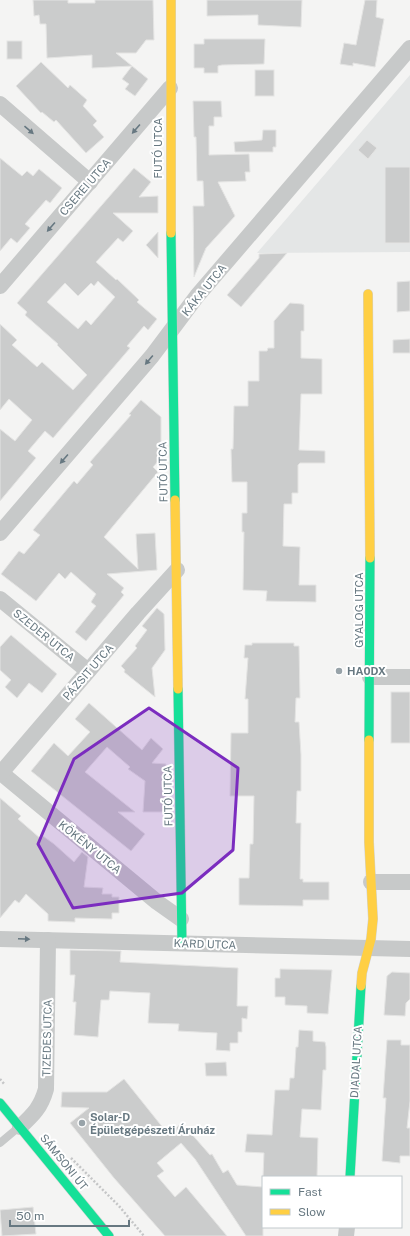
<svg xmlns="http://www.w3.org/2000/svg" width="410" height="1236" font-family="'Public Sans',sans-serif">
<style>
.built{fill:#e4e6e6}
.building{fill:#cbcccc;stroke:#e4e4e3;fill-rule:evenodd}
.lines{fill:none;stroke-linecap:round;stroke-linejoin:round}
.fast-casing{stroke:#d0d1d1;stroke-width:10}
.slow-casing{stroke:#d0d1d1;stroke-width:10}
.path{stroke:#c5c6c7;stroke-width:2.5;stroke-dasharray:2 2;stroke-linecap:butt}
.lane{stroke:#c7c9c9;stroke-width:8}
.street{stroke:#c7c9c9;stroke-width:16}
.fast{stroke:#16e098;stroke-width:9}
.slow{stroke:#ffcf43;stroke-width:9}
.oneway{fill:#677881}
.marked{fill:#7b2cbf;fill-opacity:0.2;stroke:#7b2cbf;stroke-width:3;stroke-linejoin:round}
.poi-dot{fill:#98a3a9;stroke:#fff;stroke-width:1.5}
.labels{text-anchor:middle;dominant-baseline:central;stroke-width:4;stroke-linejoin:round;paint-order:stroke}
.street-label{font-size:11px;fill:#677881;stroke:#fff}
.poi-label{font-size:11px;font-weight:bold;fill:#677881;stroke:#fff;text-anchor:start}
</style>
<rect width="100%" height="100%" fill="#f4f4f3"/>
<polygon class="built" points="410,75 410,252 257,253 344,152"/>
<g class="building">
<polygon points="33,0 68,0 68,3 95,3 95,0 153,0 154,40 146,40 136,53 116,53 132,66 92,68 92,55 47,58 46,24 40,24 39,15 34,16"/>
<polygon points="207,0 302,0 301,27 258,25 258,15 207,16"/>
<polygon points="365,0 377,0 376,17 384,19 375,67 353,63 353,66 340,64 344,43 356,45"/>
<polygon points="204,39 265,39 264,64 222,65 218,66 218,73 204,73 204,68 194,68 194,44 204,44"/>
<rect x="7" y="41" width="15" height="18"/>
<polygon points="41,62 68,88 70,85 87,100 83,106 97,121 93,125 104,137 86,153 56,120 54,122 42,112 41,113 16,86"/>
<polygon points="132,66 148,79 135,96 125,89 129,84 122,79"/>
<rect x="255" y="70" width="19" height="26"/>
<polygon points="193,101 221,101 222,117 214,117 214,126 209,126 209,155 249,154 250,172 245,172 246,181 218,182 235,216 206,248 194,277 193,206 204,206 203,181 197,181 196,137 194,137"/>
<polygon points="263,130 276,130 276,147 273,147 273,152 235,152 234,142 262,140"/>
<polygon points="367,140 377,148 368,159 358,150"/>
<polygon points="0,158 22,176 27,171 33,176 39,169 62,188 50,203 46,200 25,224 30,228 17,243 11,238 0,251"/>
<rect x="385" y="167" width="25" height="76"/>
<path d="M134,168L151,182L139,197L158,196V213H113L133,231L123,242L118,238L96,262L116,280L117,279L139,300L137,302L157,319L148,330L144,326L127,346L130,348L53,438L45,431L28,451L36,458L0,501V429L15,441L32,420L9,399L0,410V324L17,340L12,345L37,367L42,362L73,390L87,375L57,345L58,344L25,315L27,312L17,303ZM98,281L115,297L91,325L86,320L78,329L47,302L65,283L78,296L91,283L94,286Z"/>
<polygon points="158,232 158,258 146,245"/>
<polygon points="287,253 241,307 227,295 259,258 259,254"/>
<polygon points="410,281 410,311 397,312 397,282"/>
<polygon points="290,303 302,304 304,305 304,331 301,331 301,358 322,359 322,394 301,394 299,450 325,451 325,463 300,463 298,465 298,493 292,493 292,504 284,504 283,546 300,547 299,585 316,585 316,602 266,601 267,591 243,590 244,532 242,532 242,513 247,513 247,482 232,482 231,449 233,449 234,406 248,406 248,381 259,381 259,351 267,351 268,348 274,348 274,321"/>
<polygon points="410,339 410,353 393,353 393,340"/>
<polygon points="141,400 161,417 161,458 153,467 158,472 104,537 138,569 136,534 155,533 157,570 107,574 124,588 121,592 124,595 86,641 75,632 96,606 91,602 96,594 71,572 65,579 59,573 36,601 1,574 19,551 24,554 40,535 33,530 74,481 77,484 93,465 90,462 131,415 129,414"/>
<polygon points="157,608 164,614 165,650 152,668 155,697 124,672 125,670 121,666 137,648 135,646 147,630 142,626"/>
<polygon points="11,635 57,674 42,693 29,683 17,698 5,687 11,680 0,670 0,647"/>
<polygon points="252,643 294,643 294,646 299,646 300,698 296,698 295,722 299,722 301,755 301,791 297,791 296,823 301,823 300,879 303,879 303,882 329,882 329,900 303,900 303,906 239,905 239,878 249,878 250,844 253,844 254,796 230,796 231,733 248,733 248,699 245,699 248,658 244,658 245,645 252,645"/>
<rect x="391" y="692" width="19" height="51"/>
<polygon points="89,703 142,750 151,738 163,749 152,763 166,764 166,812 143,812 145,781 128,769 130,767 107,747 85,772 135,812 118,812 145,834 131,851 31,771 54,743 68,756 90,732 75,719"/>
<polygon points="0,798 21,816 18,819 41,839 43,836 54,844 74,862 82,852 88,857 84,887 103,888 102,894 112,894 112,897 119,897 119,913 112,913 112,919 75,918 75,922 48,921 48,914 26,894 19,903 15,900 0,918"/>
<polygon points="70,950 121,951 120,962 238,968 237,1006 248,1006 247,1019 242,1018 242,1032 238,1032 238,1043 230,1043 230,1051 216,1050 217,1033 178,1031 179,1024 148,1023 150,993 110,991 109,1000 101,1000 98,1037 74,1035 76,1002 73,1002 75,975 70,975"/>
<polygon points="280,969 332,970 328,1014 307,1013 307,1006 285,1005 285,997 275,997 275,978 280,978"/>
<polygon points="392,972 410,973 410,999 406,1003 405,1016 384,1015 387,976"/>
<polygon points="299,1030 313,1031 313,1041 325,1042 326,1047 326,1070 323,1070 321,1110 302,1109 300,1137 318,1138 317,1177 263,1177 264,1153 245,1152 247,1134 272,1135 275,1090 289,1090 290,1078 294,1078 296,1047 298,1047"/>
<polygon points="387,1040 401,1040 401,1045 410,1045 410,1101 407,1128 410,1128 410,1156 400,1156 400,1163 382,1161 386,1098 383,1098"/>
<polygon points="226,1062 227,1076 206,1076 205,1063"/>
<polygon points="124,1079 168,1134 182,1123 210,1155 212,1154 223,1173 228,1170 237,1185 263,1187 263,1236 246,1236 195,1159 181,1143 157,1163 164,1171 157,1176 175,1197 186,1187 227,1236 165,1236 114,1178 70,1123 89,1108 61,1107 62,1092 107,1092"/>
<polygon points="33,1207 36,1234 2,1236 0,1210"/>
</g>
<g class="lines">
<defs>
<g id="fast">
<polyline points="171,233 175,500"/>
<polyline points="178,689 182,944"/>
<polyline points="369,740 370,558"/>
<polyline points="0,1103 109,1236"/>
<polyline points="350,1177 361,986"/>
</g>
<g id="slow">
<polyline points="171,0 171,233"/>
<polyline points="368,294 370,558"/>
<polyline points="175,500 178,689"/>
<polyline points="361,986 362,973 371,939 373,919 369,842 369,740"/>
</g>
</defs>
<use href="#fast" class="fast-casing"/>
<use href="#slow" class="slow-casing"/>
<g class="path">
<polyline points="0,1079 5,1085"/>
<polyline points="71,1158 119,1206 144,1236"/>
</g>
<polyline class="lane" points="0,1143 19,1127"/>
<g class="street">
<polyline points="0,104 90,182"/>
<polyline points="0,286 170,88"/>
<polyline points="0,533 152,356 197,296 410,48"/>
<polyline points="0,599 88,671"/>
<polyline points="370,677 410,677"/>
<polyline points="0,772 157,902 181,919"/>
<polyline points="0,774 138,613 177,570"/>
<polyline points="371,882 410,882"/>
<polyline points="0,939 410,949"/>
<path d="M20,1127C34,1114 41,1107 46,1089L48,940"/>
<polyline points="346,1236 347,1227"/>
</g>
<use href="#fast" class="fast"/>
<use href="#slow" class="slow"/>
</g>
<defs><path id="oneway-solid" d="M-6-.8H1V-3.2L6.5 0L1 3.2V.8H-6Z"/></defs>
<g class="oneway">
<use href="#oneway-solid" transform="translate(136 129) rotate(131)"/>
<use href="#oneway-solid" transform="translate(29 130) rotate(41)"/>
<use href="#oneway-solid" transform="translate(51 227) rotate(131)"/>
<use href="#oneway-solid" transform="translate(149 360) rotate(130)"/>
<use href="#oneway-solid" transform="translate(64 459) rotate(131)"/>
<use href="#oneway-solid" transform="translate(24 939) rotate(2)"/>
</g>
<path class="marked" d="M149,708L238,768L233,850L182,893L73,908L38,844L74,759Z"/>
<g class="poi-dot">
<circle cx="339" cy="671" r="4"/>
<circle cx="82" cy="1123" r="4"/>
</g>
<g class="labels">
<g class="street-label">
<text transform="translate(158 148) rotate(-90)">FUTÓ UTCA</text>
<text transform="translate(85 187) rotate(-49)">CSEREI UTCA</text>
<text transform="translate(204 290) rotate(-51)">KÁKA UTCA</text>
<text transform="translate(163 472) rotate(-91)">FUTÓ UTCA</text>
<text transform="translate(359 610) rotate(-90)">GYALOG UTCA</text>
<text transform="translate(44 635) rotate(39)">SZEDER UTCA</text>
<text transform="translate(88 672) rotate(-49)">PÁZSIT UTCA</text>
<text transform="translate(168 796) rotate(-91)">FUTÓ UTCA</text>
<text transform="translate(90 847) rotate(39)">KÖKÉNY UTCA</text>
<text transform="translate(205 944) rotate(2)">KARD UTCA</text>
<text transform="translate(47 1038) rotate(-89)">TIZEDES UTCA</text>
<text transform="translate(356 1062) rotate(-87)">DIADAL UTCA</text>
<text transform="translate(64 1162) rotate(51)">SÁMSONI ÚT</text>
</g>
<g class="poi-label">
<text x="347" y="671">HA0DX</text>
<text x="90" y="1117">Solar-D<tspan x="90" dy="13">Épületgépészeti Áruház</tspan></text>
</g>
</g>
<rect x="262" y="1176" width="140" height="52" fill="#ffffff" stroke="#c2c9cd"/>
<rect x="270" y="1189" width="20" height="6" fill="#16e098" stroke="#c2c9cd"/>
<text x="298" y="1196" font-size="12" fill="#677881">Fast</text>
<rect x="270" y="1209" width="20" height="6" fill="#ffcf43" stroke="#c2c9cd"/>
<text x="298" y="1216" font-size="12" fill="#677881">Slow</text>
<path d="M10 1220v6h119v-6" fill="none" stroke="#677881" stroke-width="2"/>
<text x="16" y="1220" font-size="12" fill="#677881" stroke="#ffffff" stroke-width="3" paint-order="stroke">50 m</text>
</svg>
